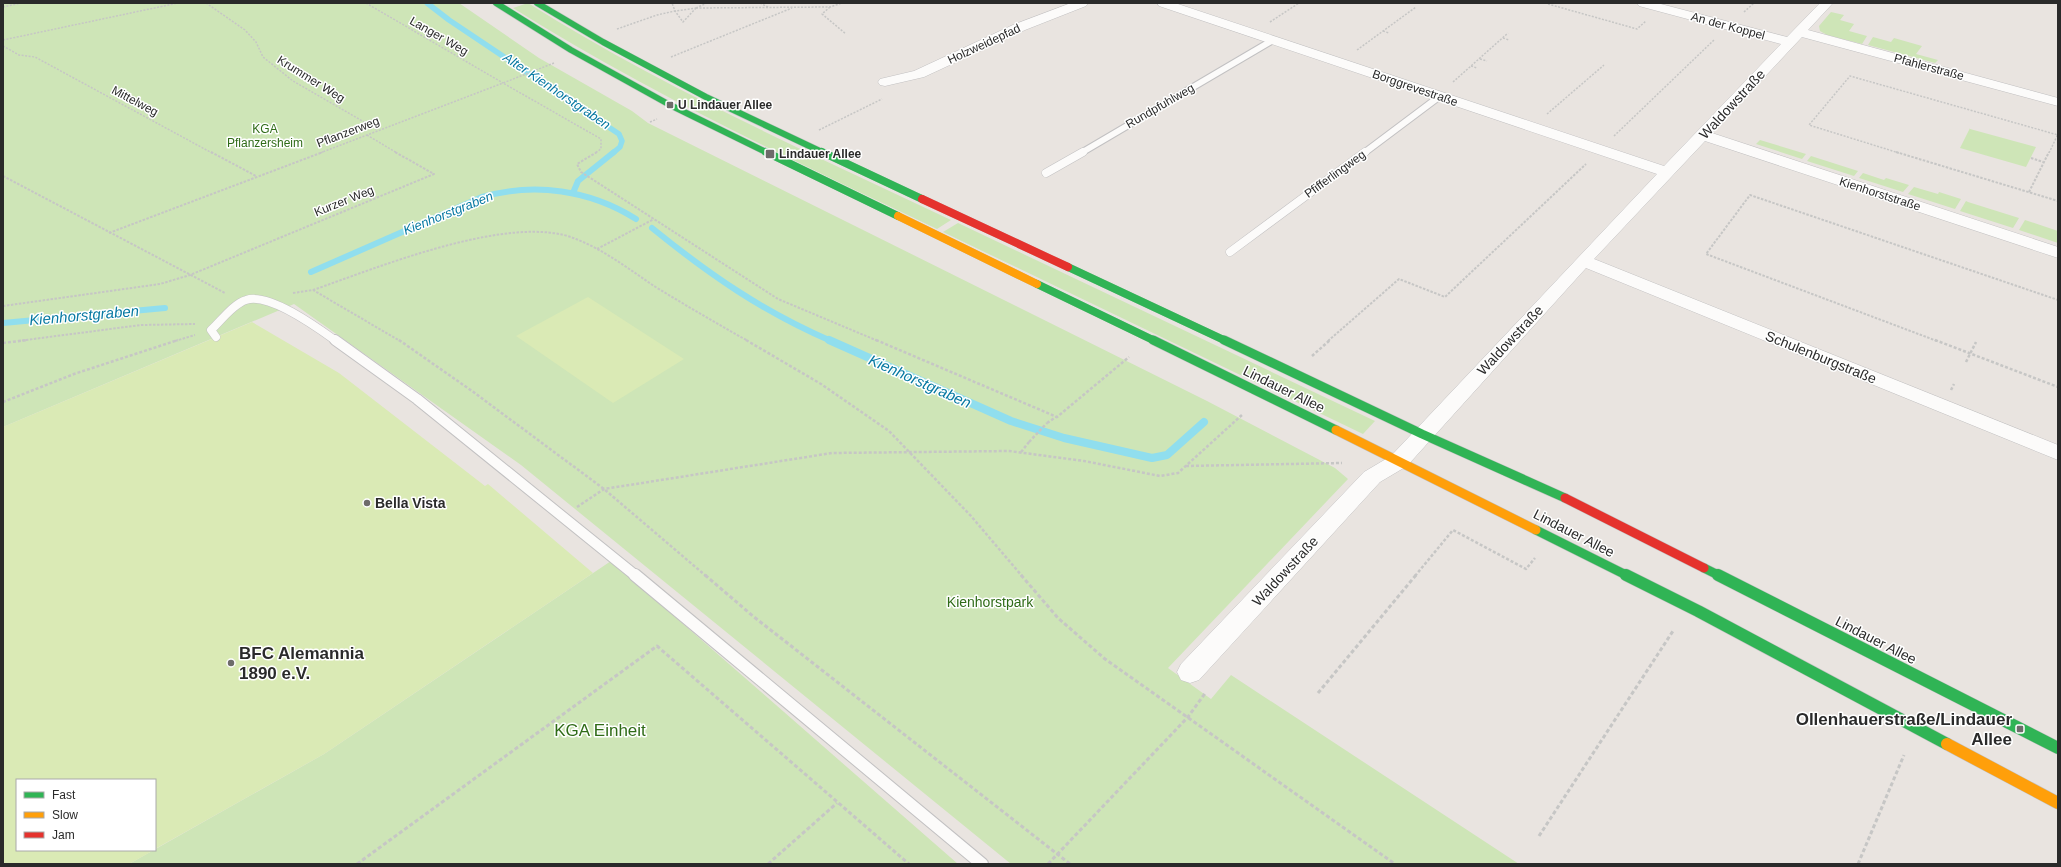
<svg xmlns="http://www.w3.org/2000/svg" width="2061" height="867" font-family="Helvetica,sans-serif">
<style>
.green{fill:#cee5b7}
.pitch{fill:#daeab5}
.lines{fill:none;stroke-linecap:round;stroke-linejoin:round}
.stream-far2{stroke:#90deee;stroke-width:5.5}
.stream-far1{stroke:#90deee;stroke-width:6}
.stream{stroke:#90deee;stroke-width:8}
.lane-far3-casing{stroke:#c2c1c2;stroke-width:8}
.lane-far2-casing{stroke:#c2c1c2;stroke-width:9}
.lane-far1-casing{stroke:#c2c1c2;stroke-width:12}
.lane-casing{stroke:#c2c1c2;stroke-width:14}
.street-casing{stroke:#c2c1c2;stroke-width:1}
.fast-far3-casing{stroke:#c2c1c2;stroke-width:7}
.fast-far2-casing{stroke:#c2c1c2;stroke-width:8}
.fast-far1-casing{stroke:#c2c1c2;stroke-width:10}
.fast-casing{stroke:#c2c1c2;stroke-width:13}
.slow-far2-casing{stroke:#c2c1c2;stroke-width:8}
.slow-far1-casing{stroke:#c2c1c2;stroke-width:10}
.slow-casing{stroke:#c2c1c2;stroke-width:13}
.jam-far1-casing{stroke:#c2c1c2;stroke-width:8}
.jam-casing{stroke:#c2c1c2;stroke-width:10}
.path-far3{stroke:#c6c6c5;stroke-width:1.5;stroke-dasharray:2 1.5;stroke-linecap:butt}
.path-far2{stroke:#c6c6c5;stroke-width:2;stroke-dasharray:2.5 1.5;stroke-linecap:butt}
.path-far1{stroke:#c6c6c5;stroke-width:2.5;stroke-dasharray:3 2;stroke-linecap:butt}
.path{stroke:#c6c6c5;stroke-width:3;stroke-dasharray:4 2.5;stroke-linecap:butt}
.lane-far3{stroke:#fcfbfa;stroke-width:6}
.lane-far2{stroke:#fcfbfa;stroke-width:8}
.lane-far1{stroke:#fcfbfa;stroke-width:10}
.lane{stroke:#fcfbfa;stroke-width:12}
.street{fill:#fcfbfa;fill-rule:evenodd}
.fast-far3{stroke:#30b455;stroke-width:6}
.fast-far2{stroke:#30b455;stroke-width:8}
.fast-far1{stroke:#30b455;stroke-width:9}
.fast{stroke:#30b455;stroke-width:12}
.slow-far2{stroke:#ff9f0a;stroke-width:8}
.slow-far1{stroke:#ff9f0a;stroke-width:9}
.slow{stroke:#ff9f0a;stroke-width:12}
.jam-far1{stroke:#e5322d;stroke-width:8}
.jam{stroke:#e5322d;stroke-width:9}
.path-bridge{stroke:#c6c6c5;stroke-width:2.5;stroke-dasharray:3 2;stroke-linecap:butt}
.poi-dot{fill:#6d6b6a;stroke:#fff;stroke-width:1.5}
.labels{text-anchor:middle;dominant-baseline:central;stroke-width:3;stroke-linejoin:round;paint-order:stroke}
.far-street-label{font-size:12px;fill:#2a2a2a;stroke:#fff}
.far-poi-label{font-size:12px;font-weight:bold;fill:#2a2a2a;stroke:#fff;text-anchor:start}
.far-park-label{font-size:12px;fill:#2f6b17;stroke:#fff}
.far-water-label{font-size:13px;font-style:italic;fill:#0779a2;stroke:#fff}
.street-label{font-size:14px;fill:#2a2a2a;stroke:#fff}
.poi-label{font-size:14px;font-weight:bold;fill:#2a2a2a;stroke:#fff;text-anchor:start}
.park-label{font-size:14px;fill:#2f6b17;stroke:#fff}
.water-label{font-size:15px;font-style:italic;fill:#0779a2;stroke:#fff}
.near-poi-label{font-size:17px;font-weight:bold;fill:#2a2a2a;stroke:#fff;text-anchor:start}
.near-park-label{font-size:17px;fill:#2f6b17;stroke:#fff}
</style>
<rect width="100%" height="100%" fill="#e9e4e0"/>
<g class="green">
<polygon points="3,3 459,3 539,58 632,111 648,123 1207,401 1335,468 1348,479 1168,668 1211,699 1231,675 1519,864 1011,864 521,465 294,304 3,427"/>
<path d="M528,3C663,88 808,152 951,220L937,229C793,160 648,93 513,8Z"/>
<polygon points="1831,12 1844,15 1840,20 1854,24 1849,31 1867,36 1862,44 1827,35 1820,31 1819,26"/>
<polygon points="1873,37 1891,42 1894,38 1922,46 1916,54 1938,60 1935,63 1868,45"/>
<polygon points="1970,128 1970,129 2036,147 2026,167 1960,148"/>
<polygon points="1760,140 1806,154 1802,159 1756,144"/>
<polygon points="1811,156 1858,171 1854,176 1807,161"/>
<polygon points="1863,173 1884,180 1886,178 1909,185 1903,192 1859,178"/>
<polygon points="1914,187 1938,194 1939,192 1961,199 1955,209 1908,194"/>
<polygon points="1966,201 1968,202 2019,218 2013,228 1960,211"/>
<polygon points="2025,220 2058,231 2058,243 2019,230"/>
<polygon points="958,223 1375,421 1363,434 943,232"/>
<polygon points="611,561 958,864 129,864 324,754"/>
</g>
<g class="pitch">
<polygon points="588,297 684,359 613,403 516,336"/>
<polygon points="252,322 339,373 485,486 488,484 593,573 324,754 155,849 155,780 17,780 17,850 154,850 129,864 3,864 3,427"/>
</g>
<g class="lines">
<polyline class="stream-far2" points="427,3 449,20 619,134 622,141 620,147 613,153"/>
<g class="stream-far1">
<polyline points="573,193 578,181 614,152"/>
<path d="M652,228C710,275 762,311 831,341"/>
<path d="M311,272L482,197C535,182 590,190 636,219"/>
<polyline points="3,323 165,308"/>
</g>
<polyline class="stream" points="829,340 1011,421 1064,438 1152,458 1167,455 1204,422"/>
<defs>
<g id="lane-far3">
<polyline points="1081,153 1273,40"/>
<polyline points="1364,153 1440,96"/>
</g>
<g id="lane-far2">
<polyline points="1046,173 1083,152"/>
<polyline points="1230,252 1365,152"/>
<path d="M216,337L211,330C221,321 233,304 246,300C269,292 318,328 336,341"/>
</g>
<polyline id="lane-far1" points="335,340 417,399 636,576"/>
<polyline id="lane" points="635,575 982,864"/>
<g id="street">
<polygon points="1071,3 1088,3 1086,6 1025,30 924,77 885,86 880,85 878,82 880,79 914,71 1015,24"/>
<polygon points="1157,3 1175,3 1664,166 1781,44 1639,6 1637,3 1657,3 1787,37 1820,3 1833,3 1808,30 2058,98 2058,106 1802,37 1712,133 2058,247 2058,258 1705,141 1594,259 2058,445 2058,460 1586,268 1407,466 1380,482 1199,680 1190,683 1181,680 1177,672 1181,664 1364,472 1391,456 1657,174 1159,6"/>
</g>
<g id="fast-far3">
<polyline points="496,3 571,50 670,105 768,153"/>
<polyline points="537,3 603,42 706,97 824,153"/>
</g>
<g id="fast-far2">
<polyline points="766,152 898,216"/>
<polyline points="822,152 922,199"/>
<polyline points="1068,267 1226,341"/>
<polyline points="1037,284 1155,341"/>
</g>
<g id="fast-far1">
<polyline points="1153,340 1336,430"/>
<polyline points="1224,340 1422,434 1565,498"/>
<polyline points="1536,530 1628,576"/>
<polyline points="1704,568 1720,576"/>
</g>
<g id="fast">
<polyline points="1626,575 1698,611 1947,744"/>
<polyline points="1718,575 2058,748"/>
</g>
<polyline id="slow-far2" points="898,216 1037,284"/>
<polyline id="slow-far1" points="1336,430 1536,530"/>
<polyline id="slow" points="1947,744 2058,803"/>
<polyline id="jam-far1" points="922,199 1068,267"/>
<polyline id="jam" points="1565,498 1704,568"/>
</defs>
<use href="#lane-far3" class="lane-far3-casing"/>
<use href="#lane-far2" class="lane-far2-casing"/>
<use href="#lane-far1" class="lane-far1-casing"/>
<use href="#lane" class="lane-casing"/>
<use href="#street" class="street-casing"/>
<use href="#fast-far3" class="fast-far3-casing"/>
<use href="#fast-far2" class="fast-far2-casing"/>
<use href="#fast-far1" class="fast-far1-casing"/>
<use href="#fast" class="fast-casing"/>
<use href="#slow-far2" class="slow-far2-casing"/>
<use href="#slow-far1" class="slow-far1-casing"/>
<use href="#slow" class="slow-casing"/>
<use href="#jam-far1" class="jam-far1-casing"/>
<use href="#jam" class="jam-casing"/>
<g class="path-far3">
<polyline points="206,3 245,30 256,42 263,57 293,81 378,130"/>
<polyline points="366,3 503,83"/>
<polyline points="760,3 768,7"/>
<polyline points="1548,4 1637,29 1646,21"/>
<polyline points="3,7 21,3"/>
<polyline points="830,7 822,14 846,34"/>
<polygon points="696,8 683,22 675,11"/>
<polyline points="696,8 707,3"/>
<polyline points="696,8 830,7 842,3"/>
<polyline points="1744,12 1754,3"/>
<polyline points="1270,22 1299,3"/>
<polyline points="617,29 657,15 675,11 672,3"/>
<polyline points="1383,31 1389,33"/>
<polyline points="1503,38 1509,40"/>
<polyline points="3,40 178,3"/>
<polyline points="3,46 19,55 35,57 212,153"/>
<polyline points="1357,50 1416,7"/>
<polyline points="671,57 792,8"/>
<polyline points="1480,59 1487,61"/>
<polyline points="554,63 503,83 601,139 601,149 595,153"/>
<polyline points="1471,66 1477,68"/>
<polyline points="1453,82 1508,33"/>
<polyline points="1547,114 1604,65"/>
<polyline points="650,122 657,119"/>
<polyline points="819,130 882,99"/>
<polyline points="367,135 397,153"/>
<polyline points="1614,136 1714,40"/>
<polyline points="320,153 503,83"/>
<polyline points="1899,153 1809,125 1850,76 2058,135"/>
<polyline points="2049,153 2058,134"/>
</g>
<g class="path-far2">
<polyline points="211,152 256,176"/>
<polyline points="597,152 577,164 581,172 778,299 878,341"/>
<polyline points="1896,152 2058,201"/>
<polyline points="2031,158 2043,162"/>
<polyline points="3,176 225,293"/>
<polyline points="2029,192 2049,152"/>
<polyline points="109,233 323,152"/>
<polyline points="597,249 654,219"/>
<path d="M313,290C377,268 512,212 576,239C604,250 629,269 654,286C685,305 716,323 748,341"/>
<polyline points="293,293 313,290 400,341"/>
<polyline points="3,306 160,284 190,275 434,174 395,152"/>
<polyline points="18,341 141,325 195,324"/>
<polyline points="175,341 195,335"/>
<polyline points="1328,341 1399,279 1445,297 1586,164"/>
<polyline points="1937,341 1706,254 1750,195 2058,300"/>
</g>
<g class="path-far1">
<polyline points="399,340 472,391 604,489 706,576"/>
<polyline points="746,340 821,384 889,431 971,516 1022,576"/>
<polyline points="876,340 1057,417 1129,357"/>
<polyline points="1935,340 2058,387"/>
<polyline points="3,343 27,340"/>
<polyline points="1312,356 1330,340"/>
<polyline points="1966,362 1976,342"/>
<polyline points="1951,390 1954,384"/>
<polyline points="3,402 74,374 178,340"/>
<polyline points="1047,423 1056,417"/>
<polyline points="1021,452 1029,442"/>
<polyline points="1186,466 1342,463"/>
<polyline points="577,507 604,489 832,453 1009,451 1084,461 1160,476 1178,473 1243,414"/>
<polyline points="1415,576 1453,530 1526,569 1535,558"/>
</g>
<g class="path">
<polyline points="705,575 754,617 1070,864"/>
<polyline points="1021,575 1058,618 1105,659 1395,864"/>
<polyline points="1318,693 1416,575"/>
<polyline points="1539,836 1673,631"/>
<polyline points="357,864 657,646 909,864"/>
<polyline points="768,864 837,803"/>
<polyline points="1048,864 1188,717 1206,692"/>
<polyline points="1858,864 1904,755"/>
</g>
<use href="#lane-far3" class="lane-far3"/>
<use href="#lane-far2" class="lane-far2"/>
<use href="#lane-far1" class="lane-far1"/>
<use href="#lane" class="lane"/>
<use href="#street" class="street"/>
<use href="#fast-far3" class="fast-far3"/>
<use href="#fast-far2" class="fast-far2"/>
<use href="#fast-far1" class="fast-far1"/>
<use href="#fast" class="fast"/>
<use href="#slow-far2" class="slow-far2"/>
<use href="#slow-far1" class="slow-far1"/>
<use href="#slow" class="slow"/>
<use href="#jam-far1" class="jam-far1"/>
<use href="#jam" class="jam"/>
<polyline class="path-bridge" points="1029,442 1047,423"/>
</g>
<g class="poi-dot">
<rect x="666" y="101" width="8" height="8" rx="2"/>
<rect x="765" y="149" width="10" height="10" rx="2"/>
<circle cx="367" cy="503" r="4"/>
<circle cx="231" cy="663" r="4"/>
<rect x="2016" y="725" width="8" height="8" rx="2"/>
</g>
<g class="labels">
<g class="far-street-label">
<text transform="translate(1728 26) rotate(15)">An der Koppel</text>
<text transform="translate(439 36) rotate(30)">Langer Weg</text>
<text transform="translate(984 44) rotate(-25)">Holzweidepfad</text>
<text transform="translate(1929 67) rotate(15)">Pfahlerstraße</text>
<text transform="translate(311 79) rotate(32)">Krummer Weg</text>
<text transform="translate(1415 88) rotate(19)">Borggrevestraße</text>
<text transform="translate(135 101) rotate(28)">Mittelweg</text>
<text transform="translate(1160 106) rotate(-30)">Rundpfuhlweg</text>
<text transform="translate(348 132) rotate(-21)">Pflanzerweg</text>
<text transform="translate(1335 174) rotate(-36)">Pfifferlingweg</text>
<text transform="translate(1880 194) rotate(18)">Kienhorststraße</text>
<text transform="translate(344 201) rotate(-22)">Kurzer Weg</text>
</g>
<g class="far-poi-label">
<text x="678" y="105">U Lindauer Allee</text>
<text x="779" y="154">Lindauer Allee</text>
</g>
<g class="far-park-label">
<text x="265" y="129">KGA<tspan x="265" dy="14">Pflanzersheim</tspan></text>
</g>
<g class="far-water-label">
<text transform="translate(557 91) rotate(34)">Alter Kienhorstgraben</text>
<text transform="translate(448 213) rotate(-22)">Kienhorstgraben</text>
</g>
<g class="street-label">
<text transform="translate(1732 104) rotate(-47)">Waldowstraße</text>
<text transform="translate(1510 340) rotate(-47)">Waldowstraße</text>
<text transform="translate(1821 357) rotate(22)">Schulenburgstraße</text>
<text transform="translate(1284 389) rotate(26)">Lindauer Allee</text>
<text transform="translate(1574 533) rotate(27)">Lindauer Allee</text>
<text transform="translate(1285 571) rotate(-47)">Waldowstraße</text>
<text transform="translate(1876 640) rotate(27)">Lindauer Allee</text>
</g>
<g class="poi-label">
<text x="375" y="503">Bella Vista</text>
</g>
<g class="park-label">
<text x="990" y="602">Kienhorstpark</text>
</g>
<g class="water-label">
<text transform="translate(84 315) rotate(-5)">Kienhorstgraben</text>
<text transform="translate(920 381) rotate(24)">Kienhorstgraben</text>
</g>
<g class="near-poi-label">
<text x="239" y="653">BFC Alemannia<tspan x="239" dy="20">1890 e.V.</tspan></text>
<text x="2012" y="719" text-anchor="end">Ollenhauerstraße/Lindauer<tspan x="2012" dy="20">Allee</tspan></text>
</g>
<g class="near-park-label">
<text x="600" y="730">KGA Einheit</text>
</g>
</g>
<rect width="2061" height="867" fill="none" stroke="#2a2a2a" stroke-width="8"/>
<rect x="16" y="779" width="140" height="72" fill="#ffffff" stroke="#aaaaaa"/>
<rect x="24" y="792" width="20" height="6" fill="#30b455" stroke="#aaaaaa"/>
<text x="52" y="799" font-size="12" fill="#2a2a2a">Fast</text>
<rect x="24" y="812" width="20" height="6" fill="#ff9f0a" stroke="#aaaaaa"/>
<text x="52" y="819" font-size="12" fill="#2a2a2a">Slow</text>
<rect x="24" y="832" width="20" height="6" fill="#e5322d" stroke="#aaaaaa"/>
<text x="52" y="839" font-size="12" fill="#2a2a2a">Jam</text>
</svg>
